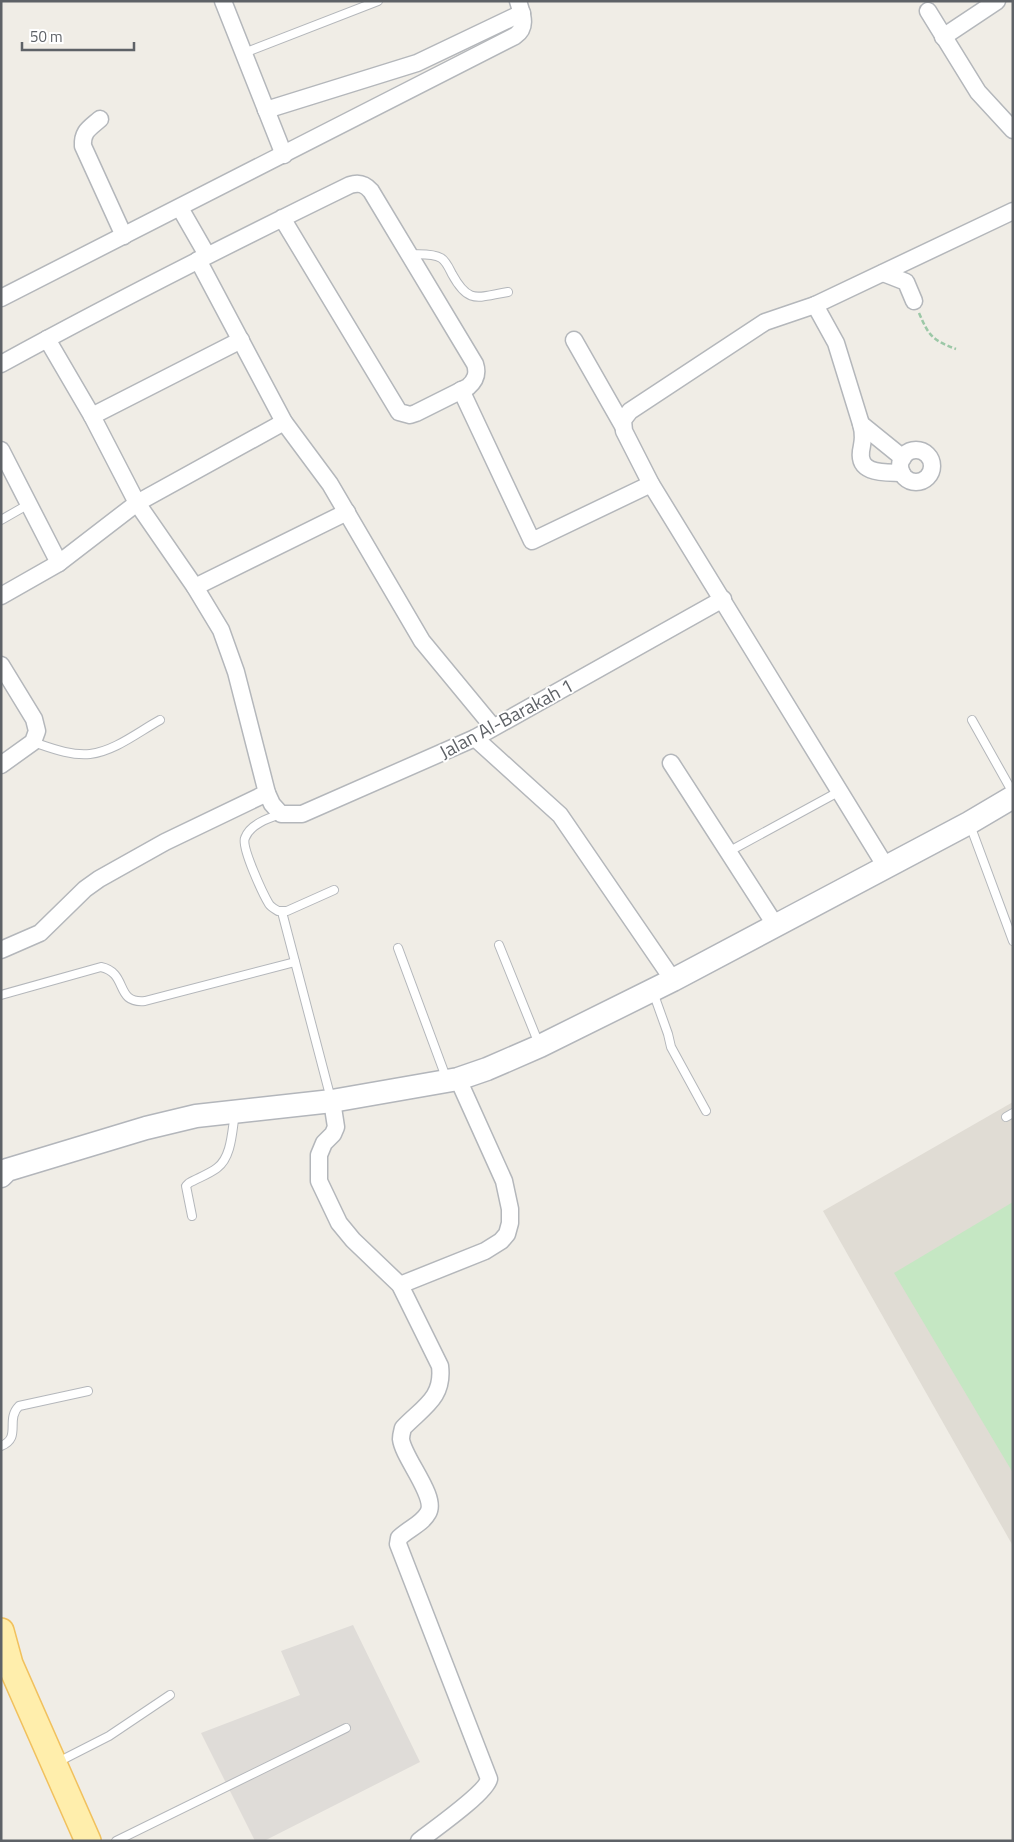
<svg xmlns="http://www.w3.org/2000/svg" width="1014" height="1842" font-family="'Titillium Web',sans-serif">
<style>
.industrial{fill:#dfdcd8}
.education{fill:#e0dcd4}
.garden{fill:#c5e7c3}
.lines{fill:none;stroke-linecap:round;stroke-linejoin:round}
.lane-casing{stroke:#b4b7bb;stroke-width:10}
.street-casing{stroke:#b4b7bb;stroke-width:19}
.secondary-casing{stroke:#b3b6bb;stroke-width:25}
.primary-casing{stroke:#f1c15e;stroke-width:28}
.path{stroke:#9cc8a7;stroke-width:2.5;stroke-dasharray:5 2.5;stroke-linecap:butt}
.lane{stroke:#fff;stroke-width:8}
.street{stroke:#fff;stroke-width:16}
.secondary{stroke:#fff;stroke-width:22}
.primary{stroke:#ffeeac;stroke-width:25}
.labels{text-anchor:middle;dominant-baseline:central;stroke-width:4;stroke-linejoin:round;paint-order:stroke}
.street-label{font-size:19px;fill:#5e6267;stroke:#fff}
</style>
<rect width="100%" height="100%" fill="#f0ede6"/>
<polygon class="industrial" points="353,1625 420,1762 264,1841 255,1841 201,1733 300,1695 281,1651"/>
<polygon class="education" points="1013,1102 1013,1546 823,1211"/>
<polygon class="garden" points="1013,1202 1013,1473 894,1273"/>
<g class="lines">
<defs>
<g id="lane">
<polyline points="244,53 378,1"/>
<path d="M409,254C418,255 432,253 441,258C446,261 449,268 452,274C469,305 477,297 508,292"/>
<polyline points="1,520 29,504"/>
<polyline points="972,720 1013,793"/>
<path d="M33,742C51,748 71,756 90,754C115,751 138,732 160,720"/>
<path d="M281,814C269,818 250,824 245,838C241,847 263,894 269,904C271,907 275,909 278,911H287L334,890"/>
<polyline points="970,825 1013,941"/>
<polyline points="728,852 840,791"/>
<polyline points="282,912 331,1099"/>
<polyline points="499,945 539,1044"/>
<polyline points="398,948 447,1080"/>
<polyline points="653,992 668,1034 671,1047 706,1111"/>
<path d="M1,995L101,967C129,973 114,1004 145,1001L295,962"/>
<polyline points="1006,1117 1013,1113"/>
<path d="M192,1216L186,1186L189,1183C198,1178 209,1174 217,1168C232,1157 232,1130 235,1113"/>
<path d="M1,1446C22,1438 5,1420 19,1406L88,1391"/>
<polyline points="56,1763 109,1736 170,1695"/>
<polyline points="116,1841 346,1728"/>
</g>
<g id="street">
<polyline points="223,1 284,155"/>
<polyline points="928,11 978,92 1013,130"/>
<polyline points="943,37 997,1"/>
<polyline points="266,110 417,63 522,13"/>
<path d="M100,119C90,128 82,131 83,146L124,236"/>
<polyline points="180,208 207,255"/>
<polyline points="198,260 284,422 330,484 422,641 493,727"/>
<polyline points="883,273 906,282 914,301"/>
<path d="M1,298L515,36C528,27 522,14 518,1"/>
<path d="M815,305L836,343L861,424C864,434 863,441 861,451C858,475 885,472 902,473"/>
<polyline points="47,339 92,416 137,503 195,587 221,630 236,672 267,793 272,804 281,814 302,814 475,738 723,599"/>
<polyline points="574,340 623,426"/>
<path d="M1,364C116,301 233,242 350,185C359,182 365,184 371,191L475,364C478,373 476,380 468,387L416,413L410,415L399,412L282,218"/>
<polyline points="461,390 532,541 651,484"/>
<polyline points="92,416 241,340"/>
<polyline points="861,424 903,458"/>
<polyline points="1,450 59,563"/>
<circle cx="916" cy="466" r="16"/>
<polyline points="195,587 347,512"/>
<polyline points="1,596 59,563 137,503 284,422"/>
<polyline points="1,665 34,719 37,731 33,742 1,765"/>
<polyline points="475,738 560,815 673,980"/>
<polyline points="671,763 776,926"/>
<polyline points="886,867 651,484 624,431 623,420 630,411 765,322 815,305 1013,211"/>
<polyline points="1,950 40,933 85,889 99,879 165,842 267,793"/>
<path d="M332,1101L336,1127L333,1134L324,1143L319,1155V1181L339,1223L353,1240L400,1285L440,1366C444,1398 423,1407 403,1428C402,1432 401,1435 401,1439C403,1458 438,1497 428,1513C422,1524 408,1529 399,1538L398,1544L489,1779C486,1793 433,1830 419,1841"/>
<polyline points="400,1285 485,1251 501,1241 507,1234 510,1223 510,1209 504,1181 458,1079"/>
</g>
<polyline id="secondary" points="1,1176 7,1170 146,1128 196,1116 332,1101 458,1079 487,1069 540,1046 673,980 969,823 1013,797"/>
<polyline id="primary" points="1,1631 10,1664 88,1841"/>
</defs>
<use href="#lane" class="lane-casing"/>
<use href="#street" class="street-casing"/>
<use href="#secondary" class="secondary-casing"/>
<use href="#primary" class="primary-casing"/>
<path class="path" d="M919,313C929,336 932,340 956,349"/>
<use href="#lane" class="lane"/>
<use href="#street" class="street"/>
<use href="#secondary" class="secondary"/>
<use href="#primary" class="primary"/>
</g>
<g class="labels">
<g class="street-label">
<text transform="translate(506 718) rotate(-28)">Jalan Al-Barakah 1</text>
</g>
</g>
<rect width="1014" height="1842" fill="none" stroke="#5e6267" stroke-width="5"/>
<path d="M22 42v8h112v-8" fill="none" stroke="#5e6267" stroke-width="2.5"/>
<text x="30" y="42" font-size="15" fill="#5e6267" stroke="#ffffff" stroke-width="4" paint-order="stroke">50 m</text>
</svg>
